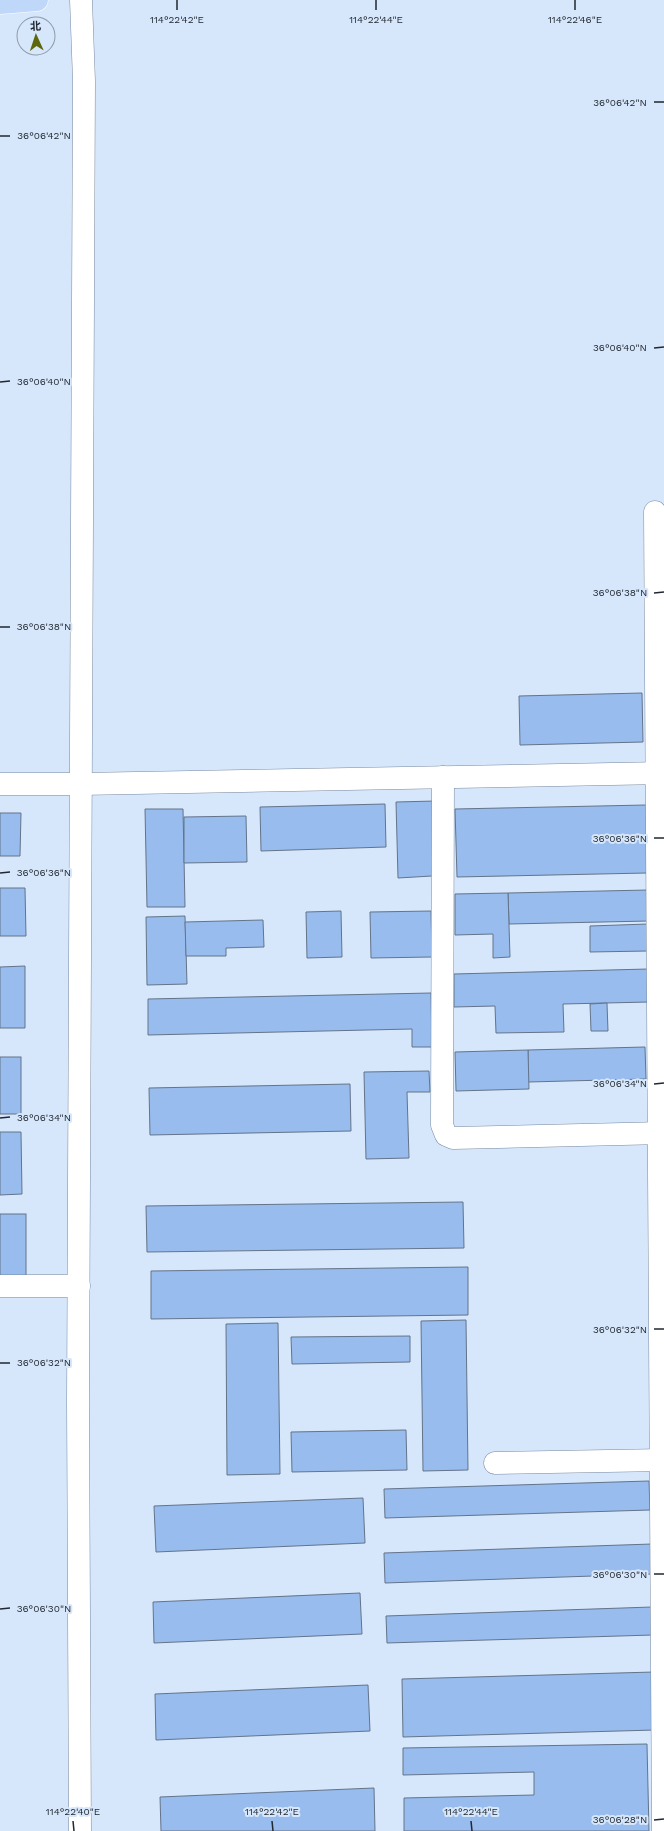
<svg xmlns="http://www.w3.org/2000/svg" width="664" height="1831" font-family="'Work Sans','Noto Sans SC',sans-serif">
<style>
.building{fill:#97bced;stroke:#63748a}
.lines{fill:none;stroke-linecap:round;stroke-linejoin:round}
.minor-casing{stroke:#7889a0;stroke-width:23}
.tertiary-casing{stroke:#7889a0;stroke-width:23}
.primary-casing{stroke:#fff;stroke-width:23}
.minor{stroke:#fff;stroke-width:22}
.tertiary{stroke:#fff;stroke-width:22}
.primary{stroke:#bfd7f8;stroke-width:22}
.ticks{fill:none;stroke:#212831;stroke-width:1.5}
.ticks-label{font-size:10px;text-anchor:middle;fill:#212831;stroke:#d7e7fb;stroke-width:4;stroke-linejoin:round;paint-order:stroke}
</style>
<rect width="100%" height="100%" fill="#d7e7fb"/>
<g class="building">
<polygon points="642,693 643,742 520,745 519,696"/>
<polygon points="435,801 432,876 398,878 396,802"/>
<polygon points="385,804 386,847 261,851 260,807"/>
<polygon points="646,805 647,873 457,877 455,809"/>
<polygon points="145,809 183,809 185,907 147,907"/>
<polygon points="0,813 21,813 20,856 0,856"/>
<polygon points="246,816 247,862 184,863 184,817"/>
<polygon points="0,888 25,888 26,936 0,936"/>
<polygon points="648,890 649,921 509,924 508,893"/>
<polygon points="508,893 510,957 493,958 493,934 455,935 455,894"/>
<polygon points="341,911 342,957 307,958 306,912"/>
<polygon points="431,911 432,957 371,958 370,912"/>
<polygon points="185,916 187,984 147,985 146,917"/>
<polygon points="263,920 264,947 226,948 226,956 186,956 185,922"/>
<polygon points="648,924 648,951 590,952 590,926"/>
<polygon points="25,966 25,1028 0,1028 0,967"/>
<polygon points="648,969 649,1002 563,1004 564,1032 496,1033 495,1006 454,1007 454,974"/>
<polygon points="431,993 432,1047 412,1047 412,1029 148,1035 148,999"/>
<polygon points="607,1003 608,1031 591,1031 590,1004"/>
<polygon points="645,1047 646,1079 528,1082 528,1050"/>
<polygon points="528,1050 529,1089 456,1091 455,1052"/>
<rect x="0" y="1057" width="21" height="57"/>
<polygon points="429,1071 430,1092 407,1092 409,1158 366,1159 364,1072"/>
<polygon points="350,1084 351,1131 150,1135 149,1088"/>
<polygon points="0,1132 21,1132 22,1194 0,1195"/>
<polygon points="463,1202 464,1248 147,1252 146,1206"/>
<rect x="0" y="1214" width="26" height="63"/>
<polygon points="468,1267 468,1315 151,1319 151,1271"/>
<polygon points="466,1320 468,1470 423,1471 421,1321"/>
<polygon points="278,1323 280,1474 227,1475 226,1324"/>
<polygon points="410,1336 410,1362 292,1364 291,1337"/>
<polygon points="406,1430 407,1470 292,1472 291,1432"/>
<polygon points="649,1481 650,1510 385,1518 384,1489"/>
<polygon points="363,1498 365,1543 156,1552 154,1506"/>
<polygon points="652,1544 653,1574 385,1583 384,1553"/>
<polygon points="360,1593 362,1634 154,1643 153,1602"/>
<polygon points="652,1607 653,1635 387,1643 386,1616"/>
<polygon points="654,1672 655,1730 403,1737 402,1679"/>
<polygon points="368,1685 370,1731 156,1740 155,1694"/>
<polygon points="647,1744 649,1831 404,1831 404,1798 534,1795 534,1772 403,1775 403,1748"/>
<polygon points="374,1788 375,1831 161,1831 160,1797"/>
</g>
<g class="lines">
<defs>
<g id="minor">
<polyline points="655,512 663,1831"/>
<polyline points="443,777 442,1125 446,1135 453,1138 664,1133"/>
<polyline points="0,784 81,784 664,773"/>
<polyline points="0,1286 79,1286"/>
<polyline points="495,1463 664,1460"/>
</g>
<polyline id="tertiary" points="80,1831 78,1401 84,81 81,0"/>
<polyline id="primary" points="0,3 37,0"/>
</defs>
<use href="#minor" class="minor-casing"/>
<use href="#tertiary" class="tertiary-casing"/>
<use href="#primary" class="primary-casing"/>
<use href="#minor" class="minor"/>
<use href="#tertiary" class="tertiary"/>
<use href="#primary" class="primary"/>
</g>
<path class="ticks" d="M177,0V10M376,0V10M575,0V10M654,102H664M0,136H10M654,348L664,347M0,382L10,381M654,593L664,592M0,627H10M654,838H664M0,873L10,872M654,1084L664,1083M0,1118L10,1117M654,1329H664M0,1363H10M654,1574H664M0,1609L10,1608M654,1820L664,1819M73,1821L74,1831M272,1821L273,1831M471,1821L472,1831"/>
<g class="ticks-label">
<text x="177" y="23">114°22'42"E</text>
<text x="376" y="23">114°22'44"E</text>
<text x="575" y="23">114°22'46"E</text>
<text x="620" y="106">36°06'42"N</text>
<text x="44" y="139">36°06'42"N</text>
<text x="620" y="351">36°06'40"N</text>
<text x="44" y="385">36°06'40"N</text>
<text x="620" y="596">36°06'38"N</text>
<text x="44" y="630">36°06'38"N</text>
<text x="620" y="842">36°06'36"N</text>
<text x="44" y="876">36°06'36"N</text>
<text x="620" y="1087">36°06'34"N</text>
<text x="44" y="1121">36°06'34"N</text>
<text x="620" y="1333">36°06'32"N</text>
<text x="44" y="1366">36°06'32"N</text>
<text x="620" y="1578">36°06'30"N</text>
<text x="44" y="1612">36°06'30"N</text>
<text x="73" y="1815">114°22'40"E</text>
<text x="272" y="1815">114°22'42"E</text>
<text x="471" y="1815">114°22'44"E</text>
<text x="620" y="1823">36°06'28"N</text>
</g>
<g transform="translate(36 36) rotate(357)"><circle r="19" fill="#d7e7fb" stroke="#8e9baa"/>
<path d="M0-3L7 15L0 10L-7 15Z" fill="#5d670b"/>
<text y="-6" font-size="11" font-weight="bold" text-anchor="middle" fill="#212831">北</text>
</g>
</svg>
